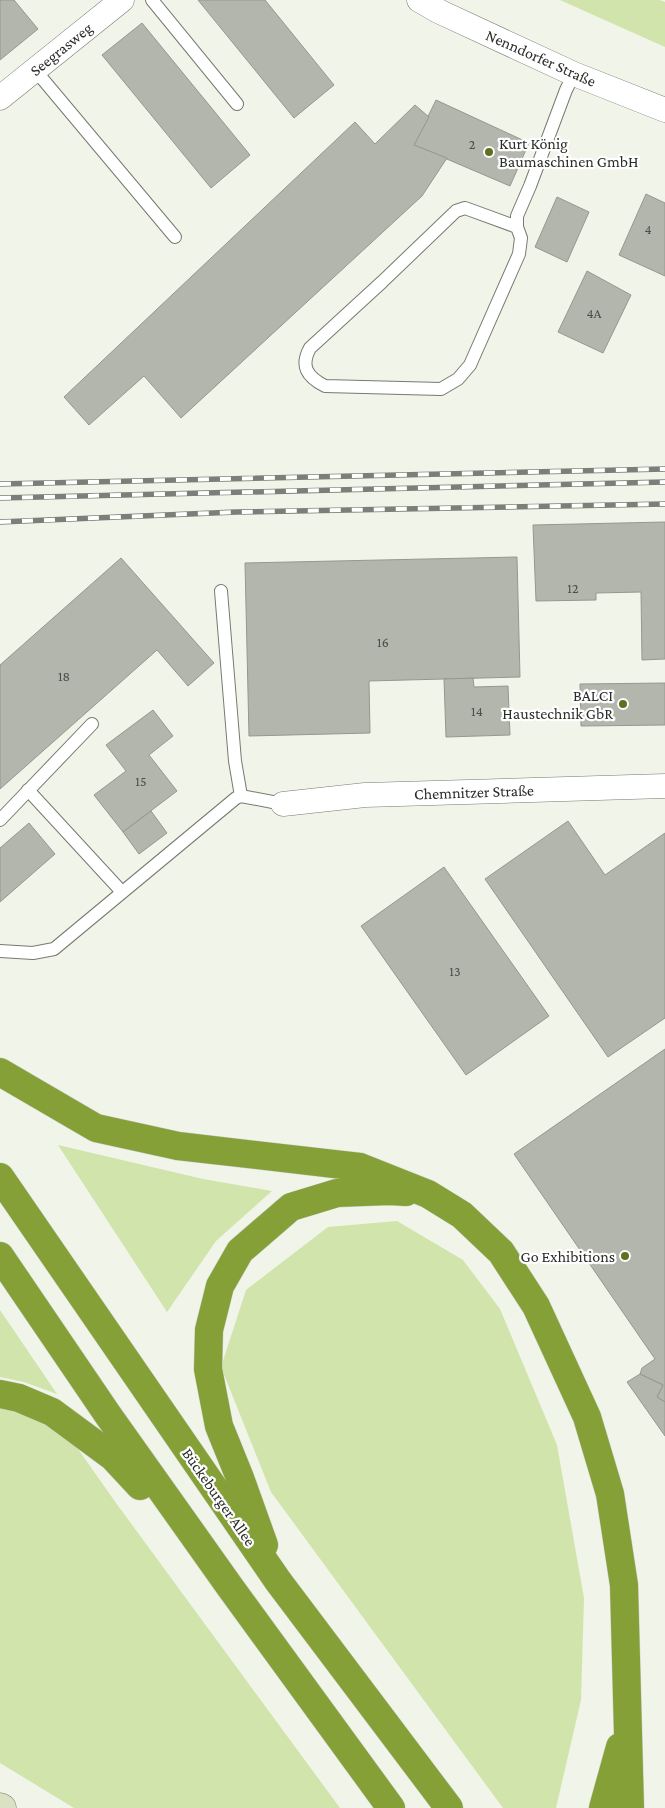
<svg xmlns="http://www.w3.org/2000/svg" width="665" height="1808" font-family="'Crimson Pro',serif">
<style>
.green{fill:#d1e4ab}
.building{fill:#b2b6ac;stroke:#95988e}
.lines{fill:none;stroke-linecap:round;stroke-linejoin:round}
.lane-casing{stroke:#767a70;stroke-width:14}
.street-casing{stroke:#767a70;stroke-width:25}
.secondary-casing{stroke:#767a70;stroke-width:29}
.highway-casing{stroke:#d0d1d0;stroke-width:29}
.lane{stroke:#fff;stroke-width:12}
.street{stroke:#fff;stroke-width:24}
.secondary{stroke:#dae2c3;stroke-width:28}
.highway{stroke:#84a036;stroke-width:28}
.rail-casing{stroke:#7c7f78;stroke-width:5.5}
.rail{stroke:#fff;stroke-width:4;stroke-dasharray:11;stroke-linecap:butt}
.poi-dot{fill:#5d7121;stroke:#fff;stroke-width:2}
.labels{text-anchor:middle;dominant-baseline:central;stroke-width:4.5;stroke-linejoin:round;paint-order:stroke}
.number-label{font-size:14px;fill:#4d4e49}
.street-label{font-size:16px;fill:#2b2c28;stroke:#fff}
.poi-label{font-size:16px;fill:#2b2c28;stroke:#fff;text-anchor:end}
</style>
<rect width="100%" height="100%" fill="#f0f4e9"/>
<g class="green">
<polygon points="560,0 660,0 665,2 665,47"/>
<polygon points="58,1145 203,1179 272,1191 216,1241 167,1312"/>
<polygon points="397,1221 463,1260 500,1309 557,1445 584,1598 581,1700 556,1808 503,1808 271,1492 221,1367 246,1290 328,1227"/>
<polygon points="0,1310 57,1394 24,1382 0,1377"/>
<polygon points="0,1394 52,1412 116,1503 340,1808 74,1808 0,1763"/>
</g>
<g class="building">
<polygon points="0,0 14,0 38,29 0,60"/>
<polygon points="198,0 265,0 334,85 294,118"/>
<polygon points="142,23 250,155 211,188 102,55"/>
<polygon points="436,100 529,143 510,186 414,145"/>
<polygon points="415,105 429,117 414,145 447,158 422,196 181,418 144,376 89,425 64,397 355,122 375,144"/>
<polygon points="646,194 665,203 665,276 619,255"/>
<polygon points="557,197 589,212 567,262 535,247"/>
<polygon points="587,271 631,295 603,353 558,332"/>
<polygon points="665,522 665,659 642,660 641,592 596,593 596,600 536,601 533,525"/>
<polygon points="517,557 520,677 369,681 370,733 249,736 245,563"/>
<polygon points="121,558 214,663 188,686 157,650 0,789 0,665"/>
<polygon points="473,678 474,687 508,686 510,735 446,737 444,679"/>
<polygon points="665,683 665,725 581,726 580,684"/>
<polygon points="153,710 173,736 149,755 177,791 123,832 94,795 126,771 106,745"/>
<polygon points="151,811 167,833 139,854 123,832"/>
<polygon points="568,821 605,875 665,833 665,1018 608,1057 485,879"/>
<polygon points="29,823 55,854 0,902 0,848"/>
<polygon points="444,867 549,1016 466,1075 361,926"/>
<polygon points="665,1049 665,1402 657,1397 663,1385 640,1374 642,1368 655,1359 514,1154"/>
<polygon points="640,1374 663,1385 657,1397 665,1402 665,1436 627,1382"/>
</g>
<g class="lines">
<defs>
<g id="lane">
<polyline points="152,0 237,104"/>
<polyline points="35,70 175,237"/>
<path d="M517,227L465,208L456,211L382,282L310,348C300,366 307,377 325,386L441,389L458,379L470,365L519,254L521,238L517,227V216L530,186L566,90L574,74"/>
<polyline points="221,591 235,761 241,796"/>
<polyline points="28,790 122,892"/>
<polyline points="0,820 92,724"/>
<polyline points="0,951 33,953 54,949 236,798 241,796 283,804"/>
</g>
<g id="street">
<polyline points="419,0 438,11 574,74 665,110"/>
<polyline points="0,98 122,0"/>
<polyline points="283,804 365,795 665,786"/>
</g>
<polyline id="secondary" points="0,1807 2,1808"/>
<g id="highway">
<polyline points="0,1072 96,1128 178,1146 360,1167 428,1194 462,1215 501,1252 536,1306 587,1417 610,1494 624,1585 630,1808"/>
<polyline points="0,1177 278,1581 449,1808"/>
<polyline points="0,1256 108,1415 230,1587 391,1808"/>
<polyline points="0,1394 19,1398 52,1412 113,1457 140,1486"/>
<polyline points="264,1545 240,1478 219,1426 208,1369 209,1330 220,1286 240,1251 291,1207 337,1193 390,1191 406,1192"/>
<polyline points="603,1808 620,1747"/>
</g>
</defs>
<use href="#lane" class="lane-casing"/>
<use href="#street" class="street-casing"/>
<use href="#secondary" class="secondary-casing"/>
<use href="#highway" class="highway-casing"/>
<use href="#lane" class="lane"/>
<use href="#street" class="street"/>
<use href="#secondary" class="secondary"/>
<use href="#highway" class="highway"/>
<defs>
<g id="rail">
<polyline points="0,484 665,469"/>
<polyline points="0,498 665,482"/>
<polyline points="0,522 236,512 665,504"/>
</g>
</defs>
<use href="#rail" class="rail-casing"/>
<use href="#rail" class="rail"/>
</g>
<g class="poi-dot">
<circle cx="489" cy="152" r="5"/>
<circle cx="623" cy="704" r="5"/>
<circle cx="625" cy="1256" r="5"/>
</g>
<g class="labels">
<g class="number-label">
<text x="472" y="144">2</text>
<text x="648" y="229">4</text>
<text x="594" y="313">4A</text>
<text x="573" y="588">12</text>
<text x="383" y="642">16</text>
<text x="64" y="676">18</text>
<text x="477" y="711">14</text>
<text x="141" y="781">15</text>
<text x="455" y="971">13</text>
</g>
<g class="street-label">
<text transform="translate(61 49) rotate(-39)">Seegrasweg</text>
<text transform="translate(541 58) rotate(24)">Nenndorfer Straße</text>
<text transform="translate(474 792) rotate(-2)">Chemnitzer Straße</text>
<text transform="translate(219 1497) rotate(55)">Bückeburger Allee</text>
</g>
<g class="poi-label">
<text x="499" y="143" text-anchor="start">Kurt König<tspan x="499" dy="18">Baumaschinen GmbH</tspan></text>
<text x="613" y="695">BALCI<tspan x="613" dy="18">Haustechnik GbR</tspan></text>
<text x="615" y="1256">Go Exhibitions</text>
</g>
</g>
</svg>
